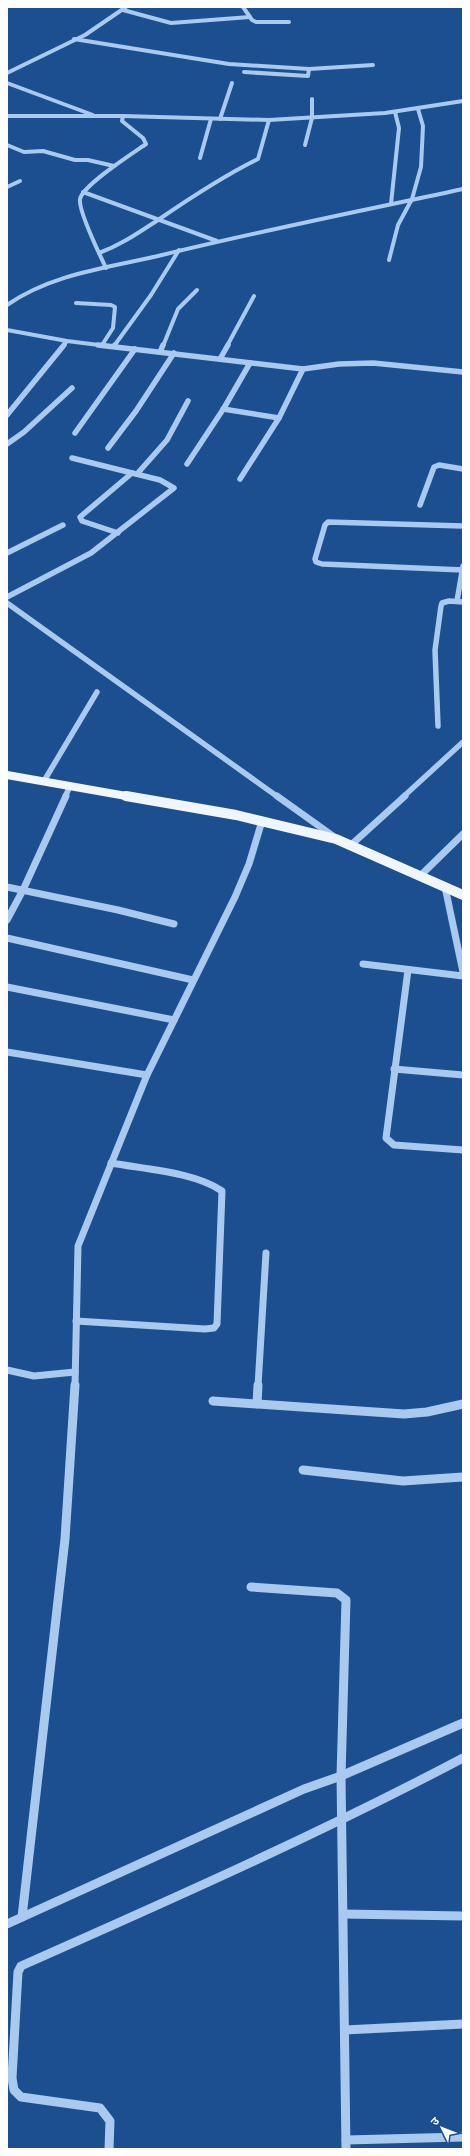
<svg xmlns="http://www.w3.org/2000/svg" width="470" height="2156" font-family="Helvetica,'Noto Sans Devanagari',sans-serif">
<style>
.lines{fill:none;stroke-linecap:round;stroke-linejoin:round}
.minor-far3{stroke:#a9c9ee;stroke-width:4}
.minor-far2{stroke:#a9c9ee;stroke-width:5.5}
.minor-far1{stroke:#a9c9ee;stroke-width:7}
.minor{stroke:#a9c9ee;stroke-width:9}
.major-far1{stroke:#f0f6ff;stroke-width:8}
.major{stroke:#f0f6ff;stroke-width:10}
</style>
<rect width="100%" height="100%" fill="#1b4f8f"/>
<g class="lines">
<g class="minor-far3">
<polyline points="243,7 252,20 256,22 289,22"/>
<polyline points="123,10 171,23 250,17"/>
<polyline points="74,39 229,64 309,69 373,65"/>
<polyline points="244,72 308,76 309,69"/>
<polyline points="7,73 85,35 126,7"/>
<polyline points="7,83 93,115"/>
<polyline points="7,116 123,116 269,120 385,113 463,101"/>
<polyline points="220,119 232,83"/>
<polyline points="7,145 24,152 43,151 75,160 88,160 114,166"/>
<polyline points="305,145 312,118 312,99"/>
<polyline points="200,158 211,119"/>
<polyline points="7,187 20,181"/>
<polyline points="83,192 217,241"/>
<polyline points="391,204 399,128 395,112"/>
<path d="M99,253C121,245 138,233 158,220C190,198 223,176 258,159L269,120"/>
<polyline points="389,260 398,225 412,199 421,167 423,126 418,109"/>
<path d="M106,268C100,255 78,211 80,199C83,185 133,153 146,144L143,138L122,121L123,116"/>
<polyline points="76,303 111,305 115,307 113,328 102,345"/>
<path d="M7,305C52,274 106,268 158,256C259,231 361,211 463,189"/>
<polyline points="7,330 67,341 107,346"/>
<polyline points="63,346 67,341"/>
<polyline points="114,346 151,295 179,250"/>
<polyline points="163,346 178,309 197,290"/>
<polyline points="227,346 254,296"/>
</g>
<g class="minor-far2">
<polyline points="98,345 303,369 339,364 373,363 463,372"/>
<polyline points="114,346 115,345"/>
<polyline points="160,352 163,345"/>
<polyline points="220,359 228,345"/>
<polyline points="223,409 279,418"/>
<polyline points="7,415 64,345"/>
<polyline points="75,433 135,349"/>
<polyline points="7,444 24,432 72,388"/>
<polyline points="108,448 136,411 174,353"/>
<polyline points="187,464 224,408 250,363"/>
<polyline points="137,474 167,440 188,401"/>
<polyline points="240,479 279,418 303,369"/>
<polyline points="420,505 434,467 439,465 463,469"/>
<polyline points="463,526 328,522 325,525 315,559 316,562 322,564 463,570"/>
<polyline points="118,533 82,521 80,517 132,473"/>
<polyline points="7,553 63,525"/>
<polyline points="7,597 91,553 174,488 160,480 72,458"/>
<polyline points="457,601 463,566"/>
<polyline points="7,603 278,797"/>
<polyline points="438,726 435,650 441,606 442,603 449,601 463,602"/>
<polyline points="44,781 97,692"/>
<polyline points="65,797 70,786"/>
<polyline points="403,797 463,742"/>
</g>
<g class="minor-far1">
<polyline points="277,796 333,836"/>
<polyline points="351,845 405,796"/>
<polyline points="420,876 463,834"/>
<polyline points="7,887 118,910 174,924"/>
<polyline points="445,887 463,972"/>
<polyline points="7,920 23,890 66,796"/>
<polyline points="7,938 193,980"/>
<polyline points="363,964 463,976"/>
<polyline points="408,970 386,1138 394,1145 463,1150"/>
<polyline points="7,987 174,1020"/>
<polyline points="7,1052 147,1075"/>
<polyline points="394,1069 463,1075"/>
<path d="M76,1321L205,1329L214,1328L217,1324L222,1191C194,1172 144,1169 111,1163"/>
<polyline points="7,1370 34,1376 75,1372"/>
<polyline points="75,1386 78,1246 147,1075 235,897 249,864 262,821"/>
<polyline points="258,1386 266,1253"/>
</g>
<g class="minor">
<polyline points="213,1401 404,1414 427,1412 463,1404"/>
<polyline points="257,1404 258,1385"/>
<polyline points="303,1470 403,1481 463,1477"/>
<polyline points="251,1587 337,1593 346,1600 341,1776 346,2149"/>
<polyline points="344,1914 463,1916"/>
<polyline points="22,1917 65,1539 75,1385"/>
<polyline points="7,1924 304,1789 341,1776 463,1723"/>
<polyline points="345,2030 463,2024"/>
<polyline points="346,2140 463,2137"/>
<path d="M109,2149L110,2121L100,2108L21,2097L14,2090L12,2078L18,1972L21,1966C170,1900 319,1834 463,1758"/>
</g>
<polyline class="major-far1" points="7,775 132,797"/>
<polyline class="major" points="126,796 236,815 336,839 463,895"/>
</g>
<rect width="470" height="2156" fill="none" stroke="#ffffff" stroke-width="16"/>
<g transform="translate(442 2128) rotate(313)" stroke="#1b4f8f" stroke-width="3" paint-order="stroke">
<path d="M0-3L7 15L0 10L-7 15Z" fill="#ffffff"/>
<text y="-6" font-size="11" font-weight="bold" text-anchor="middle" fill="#ffffff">उ</text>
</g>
</svg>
